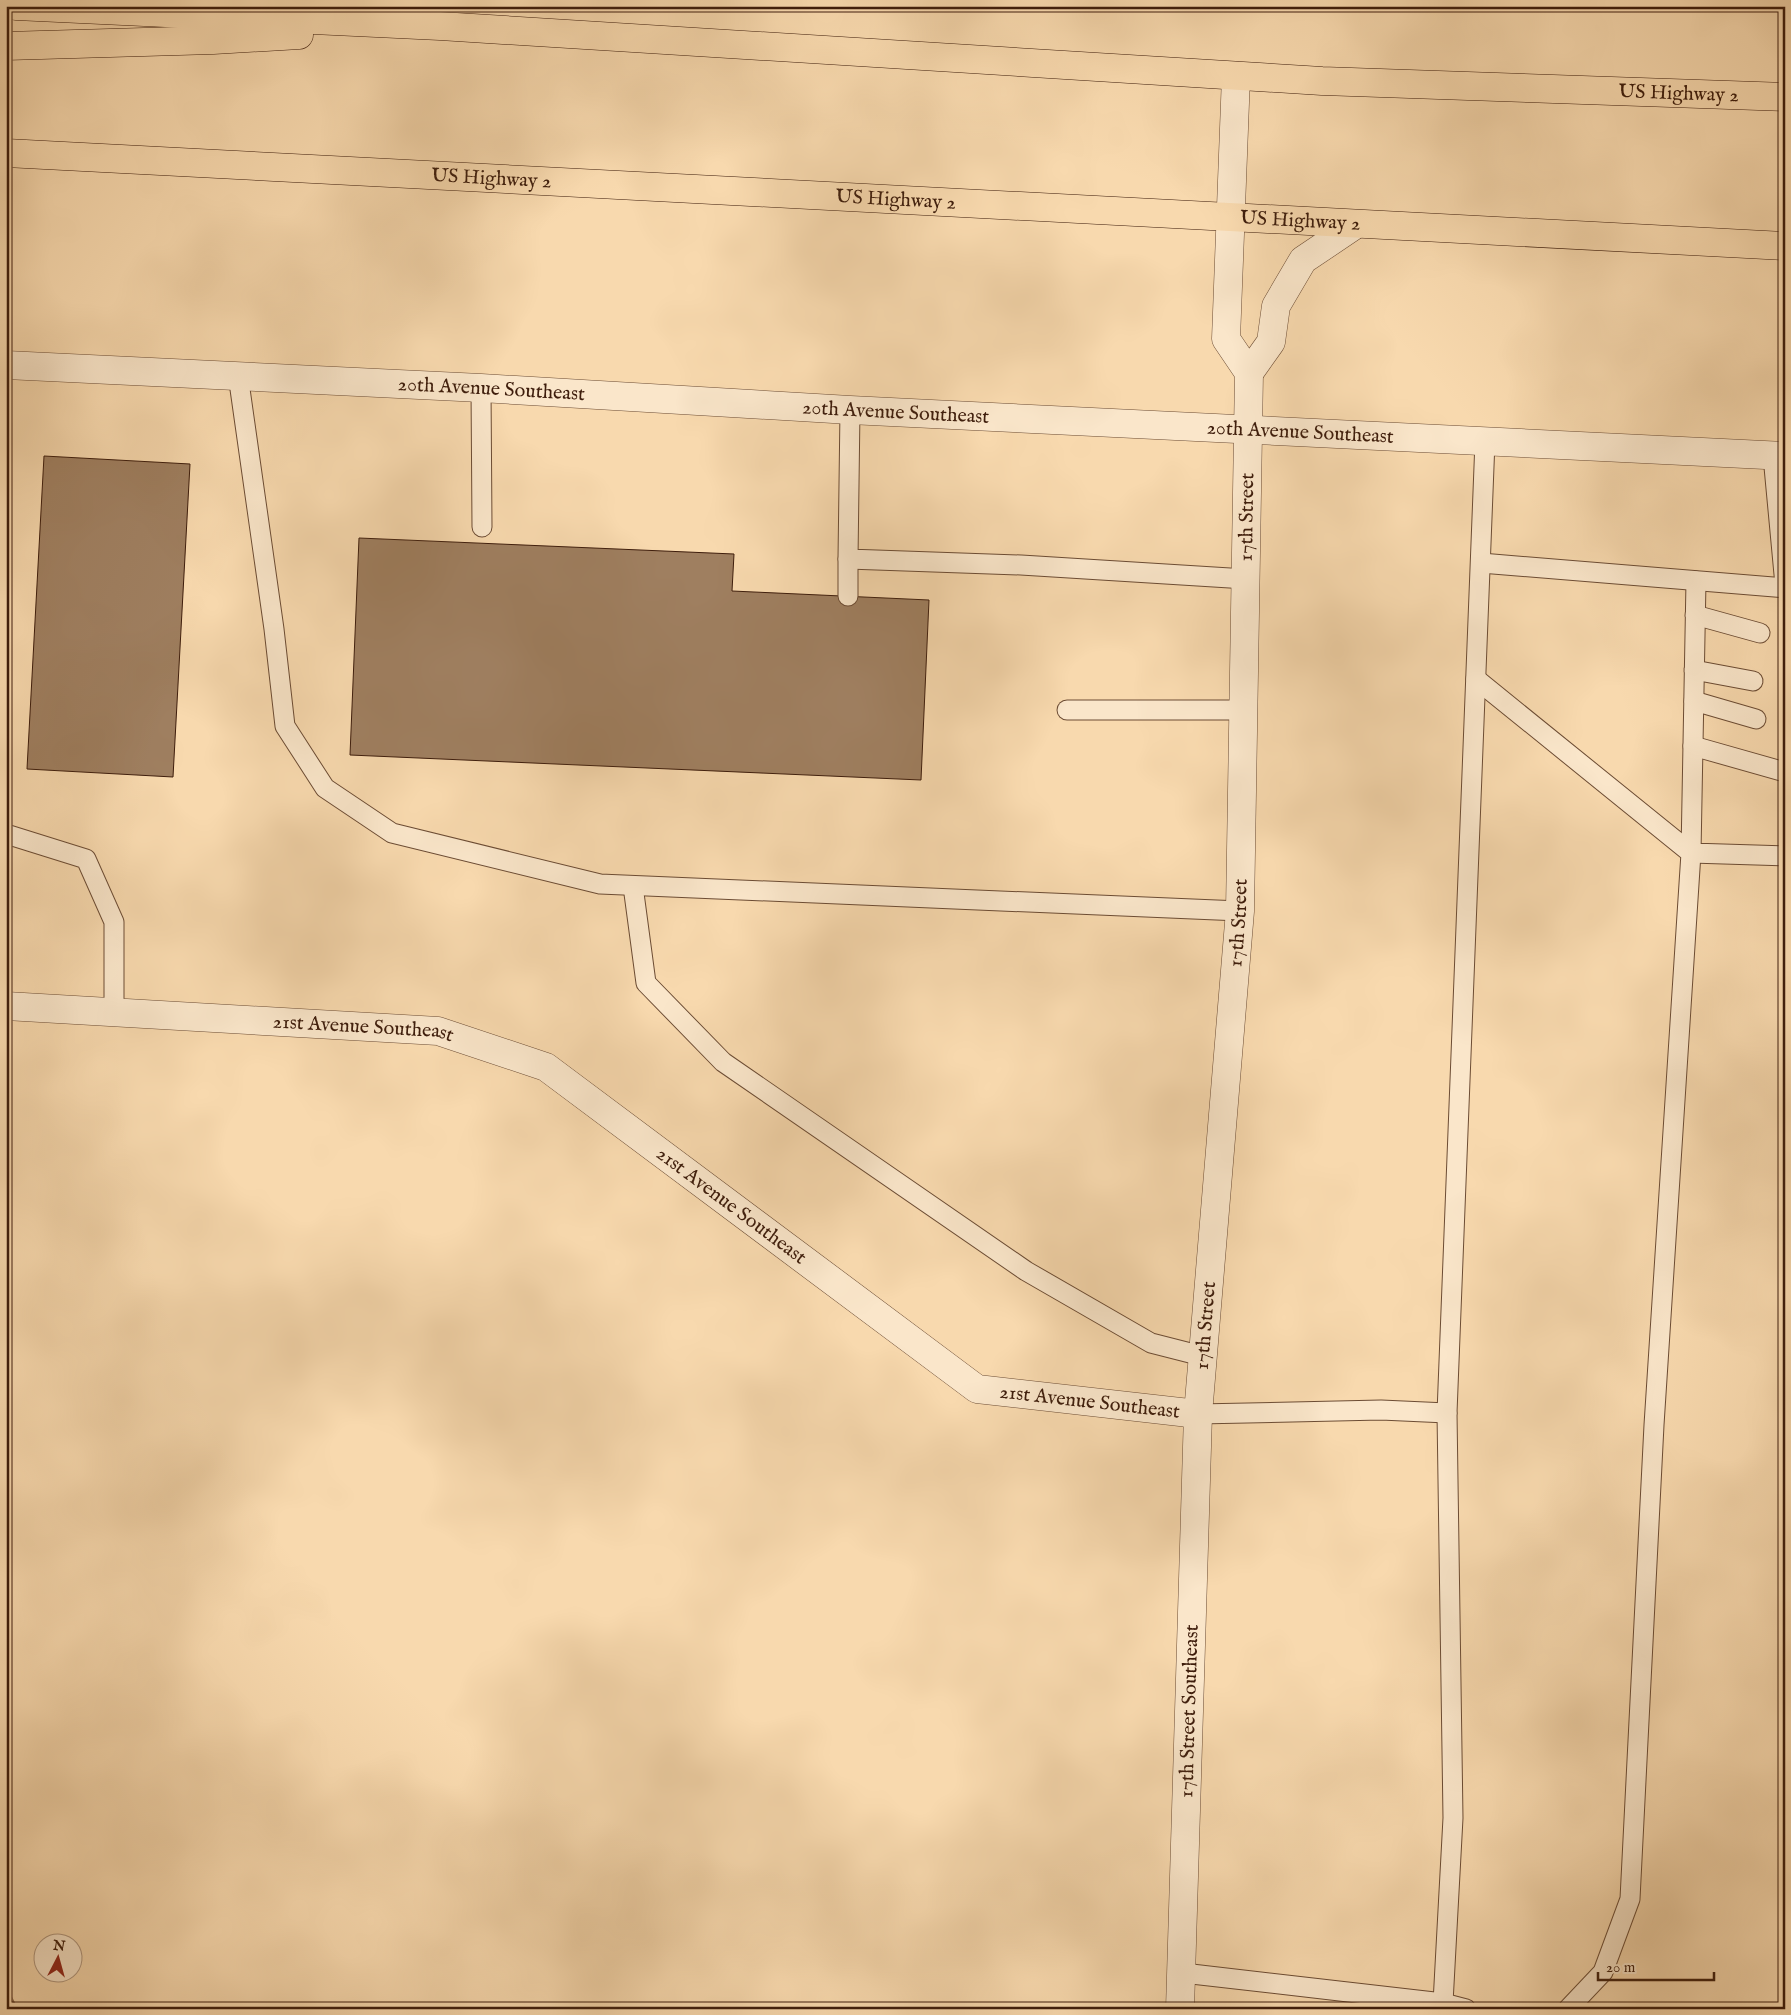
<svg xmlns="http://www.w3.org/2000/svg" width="1791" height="2015" font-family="'IM FELL English',serif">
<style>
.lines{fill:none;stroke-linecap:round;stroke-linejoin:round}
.stream{stroke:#88674c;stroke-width:11}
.building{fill:#9f7f60;stroke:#3e1d0c}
.lane-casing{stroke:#6c4c34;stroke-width:21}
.street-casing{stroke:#6c4c34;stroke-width:29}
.highway-casing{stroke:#3e1d0c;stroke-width:29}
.lane{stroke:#fae6ca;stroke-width:19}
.street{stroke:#fae6ca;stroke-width:28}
.highway{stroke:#f8d9ae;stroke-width:28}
.labels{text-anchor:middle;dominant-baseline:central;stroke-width:5;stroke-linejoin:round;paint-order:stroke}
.street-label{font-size:20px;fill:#3e1d0c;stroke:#fae6ca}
</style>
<rect width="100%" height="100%" fill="#f8d9ae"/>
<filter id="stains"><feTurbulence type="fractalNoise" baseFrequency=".004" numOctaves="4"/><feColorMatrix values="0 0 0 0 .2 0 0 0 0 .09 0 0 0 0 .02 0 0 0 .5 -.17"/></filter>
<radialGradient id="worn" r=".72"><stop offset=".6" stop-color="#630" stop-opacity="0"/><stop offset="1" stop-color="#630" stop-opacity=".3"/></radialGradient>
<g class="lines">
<polyline class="stream" points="6,1997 12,2009"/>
</g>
<g class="building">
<polygon points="44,456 190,464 173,777 27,769"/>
<polygon points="359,538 734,554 732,591 929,600 921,780 350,755"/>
</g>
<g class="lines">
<defs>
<g id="lane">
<polyline points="238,375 274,629 285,726 325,788 392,833 600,884 1240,911"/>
<polyline points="481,388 482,527"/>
<polyline points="850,410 848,559 1021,565 1246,579"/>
<polyline points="1773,456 1785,585"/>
<polyline points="1481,563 1785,588"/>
<polyline points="1696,581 1691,853 1785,856"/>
<polyline points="848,596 848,559"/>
<polyline points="1695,615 1760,633"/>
<polyline points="1694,670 1753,681"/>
<polyline points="1476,679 1691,853 1654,1425 1630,1899 1603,1972 1568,2009"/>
<polyline points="1694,701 1756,719"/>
<polyline points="1067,710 1243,710"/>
<polyline points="1693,746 1785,772"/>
<polyline points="6,834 86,859 114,922 114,1012"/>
<polyline points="633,886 646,983 723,1062 1026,1271 1151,1343 1202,1356"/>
<polyline points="1198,1414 1381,1410 1447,1413"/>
<polyline points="1183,1973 1443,2003"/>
<polyline points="1466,2009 1443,2003 1453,1818 1447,1413 1485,441"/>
</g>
<g id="street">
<path id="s1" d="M6,365L481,388L850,410L1785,456"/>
<polyline points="1249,373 1271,342 1276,306 1303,260 1355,225"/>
<path id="s2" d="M6,1006L438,1031L546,1067L977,1389L1198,1414"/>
<path id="s3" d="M1180,2009L1198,1414L1240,911L1249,373L1226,339L1236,76"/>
</g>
<g id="highway">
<path id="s4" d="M16,6L440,26L1322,81L1785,97"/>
<polyline points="6,46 213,40 299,35"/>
<path id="s5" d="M6,153L1785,246"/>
</g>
</defs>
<use href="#lane" class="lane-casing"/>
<use href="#street" class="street-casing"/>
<use href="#highway" class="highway-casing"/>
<use href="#lane" class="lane"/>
<use href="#street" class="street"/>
<use href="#highway" class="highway"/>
</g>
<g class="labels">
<g class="street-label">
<text stroke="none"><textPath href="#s4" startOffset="1665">US Highway 2</textPath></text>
<text stroke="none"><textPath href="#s5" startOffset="486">US Highway 2</textPath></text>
<text stroke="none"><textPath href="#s5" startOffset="891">US Highway 2</textPath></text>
<text stroke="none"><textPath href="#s5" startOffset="1296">US Highway 2</textPath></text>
<text stroke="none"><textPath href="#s1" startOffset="486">20th Avenue Southeast</textPath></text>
<text stroke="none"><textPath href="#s1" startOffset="891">20th Avenue Southeast</textPath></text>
<text stroke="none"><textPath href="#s1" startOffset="1296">20th Avenue Southeast</textPath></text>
<text stroke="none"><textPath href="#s3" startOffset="1494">17th Street</textPath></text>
<text stroke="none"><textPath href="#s3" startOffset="1088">17th Street</textPath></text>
<text stroke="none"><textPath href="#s2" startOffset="358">21st Avenue Southeast</textPath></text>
<text stroke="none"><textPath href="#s2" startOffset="778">21st Avenue Southeast</textPath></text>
<text stroke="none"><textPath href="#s3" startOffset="684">17th Street</textPath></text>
<text stroke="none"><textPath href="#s2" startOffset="1198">21st Avenue Southeast</textPath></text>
<text stroke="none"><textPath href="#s3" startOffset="298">17th Street Southeast</textPath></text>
</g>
</g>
<rect width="1791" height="2015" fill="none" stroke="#f8d9ae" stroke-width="25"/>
<rect x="8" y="8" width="1776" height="2000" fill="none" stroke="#3e1d0c" stroke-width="2.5"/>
<rect x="12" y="12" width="1766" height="1990" fill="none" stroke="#3e1d0c"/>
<g transform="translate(58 1958) rotate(6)"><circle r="24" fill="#fae6ca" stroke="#af967e"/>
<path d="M0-4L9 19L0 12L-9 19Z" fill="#8f2418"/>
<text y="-8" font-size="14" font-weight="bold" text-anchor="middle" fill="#3e1d0c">N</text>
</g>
<path d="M1598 1972v8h116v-8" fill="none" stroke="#3e1d0c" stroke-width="2.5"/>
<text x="1606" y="1972" font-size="15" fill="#3e1d0c" stroke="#fae6ca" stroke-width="4" paint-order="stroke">20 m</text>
<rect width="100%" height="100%" filter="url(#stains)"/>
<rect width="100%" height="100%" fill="url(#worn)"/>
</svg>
